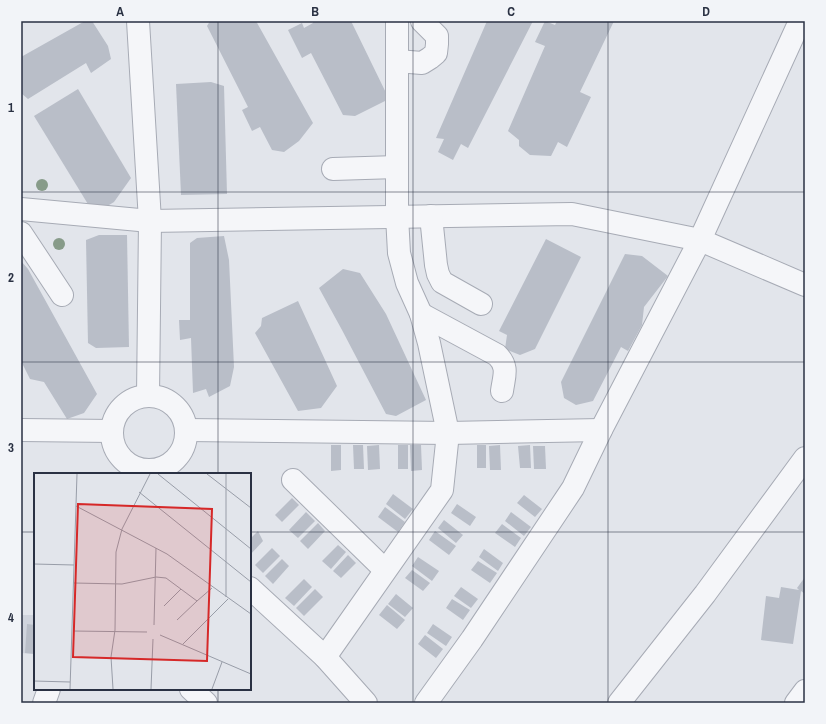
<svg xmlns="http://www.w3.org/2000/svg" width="826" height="724" font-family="'Archivo Narrow',sans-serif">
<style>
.built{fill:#d0d4dd}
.building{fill:#b9bec8}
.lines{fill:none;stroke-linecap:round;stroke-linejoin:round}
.minor-casing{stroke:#a7abb5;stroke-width:24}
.minor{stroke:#f5f6f9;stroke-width:22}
.tree{fill:#879b89}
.grid{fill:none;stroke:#2a3143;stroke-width:1;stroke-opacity:0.55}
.inset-road{fill:none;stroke:#989da8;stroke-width:1}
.view{fill:#d62828;fill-opacity:0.15;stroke:#d62828;stroke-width:2}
.inset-edge{fill:none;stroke:#2a3143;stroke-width:2}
.neatline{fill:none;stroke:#2a3143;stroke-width:1.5}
.grid-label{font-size:13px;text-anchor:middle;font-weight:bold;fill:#2a3143}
</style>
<rect width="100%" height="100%" fill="#e2e5eb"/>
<polygon class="built" points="21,615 35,615 35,654 21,653"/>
<g class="building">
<polygon points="85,21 92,21 108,46 111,59 91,73 86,63 28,99 21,93 21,57"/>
<polygon points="210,21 256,21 313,123 299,141 284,152 272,150 260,127 252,131 242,110 248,107 207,26"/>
<polygon points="313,21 351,21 389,99 355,116 343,115 311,53 302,58 288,30 302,23 304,28 313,23"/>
<polygon points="487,21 533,21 468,148 461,144 453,160 438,152 444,139 436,138"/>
<polygon points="545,21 555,25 557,21 614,21 580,92 591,97 567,147 558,142 551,156 530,155 519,146 519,140 508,131 545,46 535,42"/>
<polygon points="211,82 224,86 227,194 181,195 176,84"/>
<polygon points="78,89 131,178 114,202 94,214 34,116"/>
<polygon points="99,235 127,235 129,347 96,348 88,343 86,240"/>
<polygon points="224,236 229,260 234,367 230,386 209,397 206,389 193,393 191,338 180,340 179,320 190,320 190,243 197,238"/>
<polygon points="546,239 581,257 535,349 520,355 505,349 507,335 499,331"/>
<polygon points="625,254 642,256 668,276 644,307 642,325 628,351 621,347 593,401 576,405 564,398 561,382"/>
<polygon points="21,261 28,269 97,394 84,413 67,419 44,382 30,379 21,361"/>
<polygon points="343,269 360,273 386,314 426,400 396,416 386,414 342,330 319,288"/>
<polygon points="298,301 337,386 321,408 298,411 255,333 261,326 262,318"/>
<polygon points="331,445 341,445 341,470 331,471"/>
<polygon points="353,445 363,445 364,469 354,469"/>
<polygon points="379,445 380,469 368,470 367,446"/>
<rect x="398" y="445" width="10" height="24"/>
<polygon points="410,445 421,445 422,470 411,471"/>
<rect x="477" y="445" width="9" height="23"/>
<polygon points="500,445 501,470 490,470 489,446"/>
<polygon points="530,445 531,468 520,468 518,446"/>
<polygon points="533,446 545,446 546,469 534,469"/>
<polygon points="393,494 413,509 405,519 386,504"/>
<polygon points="524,495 542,509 535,517 517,503"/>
<polygon points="292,498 299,505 282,522 275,515"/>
<polygon points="457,504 476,517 470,526 451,513"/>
<polygon points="385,507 405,522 398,532 378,517"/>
<polygon points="306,512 315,521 298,538 289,530"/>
<polygon points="511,512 531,527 524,536 505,521"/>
<polygon points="444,520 463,535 456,543 438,528"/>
<polygon points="318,523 325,531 308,549 300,541"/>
<polygon points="502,524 521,538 515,547 495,533"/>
<polygon points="258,531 263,541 250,555 250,539"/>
<polygon points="435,531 456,546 449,555 429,540"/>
<polygon points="338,545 346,552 331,569 322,561"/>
<polygon points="272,548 280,556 263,573 255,565"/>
<polygon points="484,549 503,563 498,571 479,557"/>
<polygon points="348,555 356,563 341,578 333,571"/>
<polygon points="418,557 439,571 432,581 412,566"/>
<polygon points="282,559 289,566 273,584 265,576"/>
<polygon points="478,561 497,573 490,583 471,570"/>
<polygon points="412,570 430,583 423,591 405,578"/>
<polygon points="805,577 805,594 801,591 793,644 761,640 766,596 779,598 781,587 799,590 797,588"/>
<polygon points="304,579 312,587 294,606 285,598"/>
<polygon points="461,587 478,599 471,608 454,596"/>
<polygon points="315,589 323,597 304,616 296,608"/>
<polygon points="396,594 413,608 405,617 388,604"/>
<polygon points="452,599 470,610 463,620 446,608"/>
<polygon points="387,605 405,620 397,629 379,615"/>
<polygon points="27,624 35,625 35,654 25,653"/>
<polygon points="433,624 452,637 446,646 427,633"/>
<polygon points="425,635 443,649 436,658 418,644"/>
</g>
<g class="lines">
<defs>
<g id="minor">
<polyline points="138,21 150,221 148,396"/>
<polyline points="397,61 422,63 430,58 436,53 437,44 437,36 422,21"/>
<polyline points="333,169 397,167"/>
<polyline points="21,209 150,221 572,214 700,240 805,285"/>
<polyline points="431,216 436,265 438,274 442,282 481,304"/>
<polyline points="21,233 62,295"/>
<path d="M421,314L497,355C509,367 504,376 502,391"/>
<circle cx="149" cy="433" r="37"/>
<polyline points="21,430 112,431"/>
<polyline points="186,430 448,433 601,430"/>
<polyline points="293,480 385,570"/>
<polyline points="250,588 325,657"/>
<polyline points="191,689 206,703"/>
<polyline points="44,703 49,689"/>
<polyline points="366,703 325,657 442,490 448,433 429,343 421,314 407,283 399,253 397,216 397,21"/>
<polyline points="426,703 472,639 573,488 601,430 700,240 800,21"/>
<polyline points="619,703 705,594 805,458"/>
<polyline points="796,703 805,691"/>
</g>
</defs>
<use href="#minor" class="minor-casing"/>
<use href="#minor" class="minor"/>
</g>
<g class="tree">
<circle cx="42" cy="185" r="6"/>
<circle cx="59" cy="244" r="6"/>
</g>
<path class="grid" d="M218,21V474M413,21V703M608,21V703M21,192H805M21,362H805M21,532H35M250,532H805M218,689V703"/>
<g transform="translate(34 473)">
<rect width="217" height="217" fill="#e2e5eb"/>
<path class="inset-road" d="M124,1L217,76M173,1L217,35M105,19L217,109M42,33L133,81L217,141M0,91L40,92M40,110L88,111L122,104L132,105L163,128L178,115M192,124V1M130,133L147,116M143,147L163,128M120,152L122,75M39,158L113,159M126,162L217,201M149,171L194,126M0,208L36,209M36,216L43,1M79,216L77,184L81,157L82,79L88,56L116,1M117,216L119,166M178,216L188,189"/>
<path class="view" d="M44,31L178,36L173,188L39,184Z"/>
<rect width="217" height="217" class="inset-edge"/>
</g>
<rect width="826" height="724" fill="none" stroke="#f2f4f8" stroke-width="44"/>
<rect x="22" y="22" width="782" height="680" class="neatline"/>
<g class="grid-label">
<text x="120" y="16">A</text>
<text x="315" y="16">B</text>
<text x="511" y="16">C</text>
<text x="706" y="16">D</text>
<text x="11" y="112">1</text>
<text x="11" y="282">2</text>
<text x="11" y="452">3</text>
<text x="11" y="622">4</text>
</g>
</svg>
